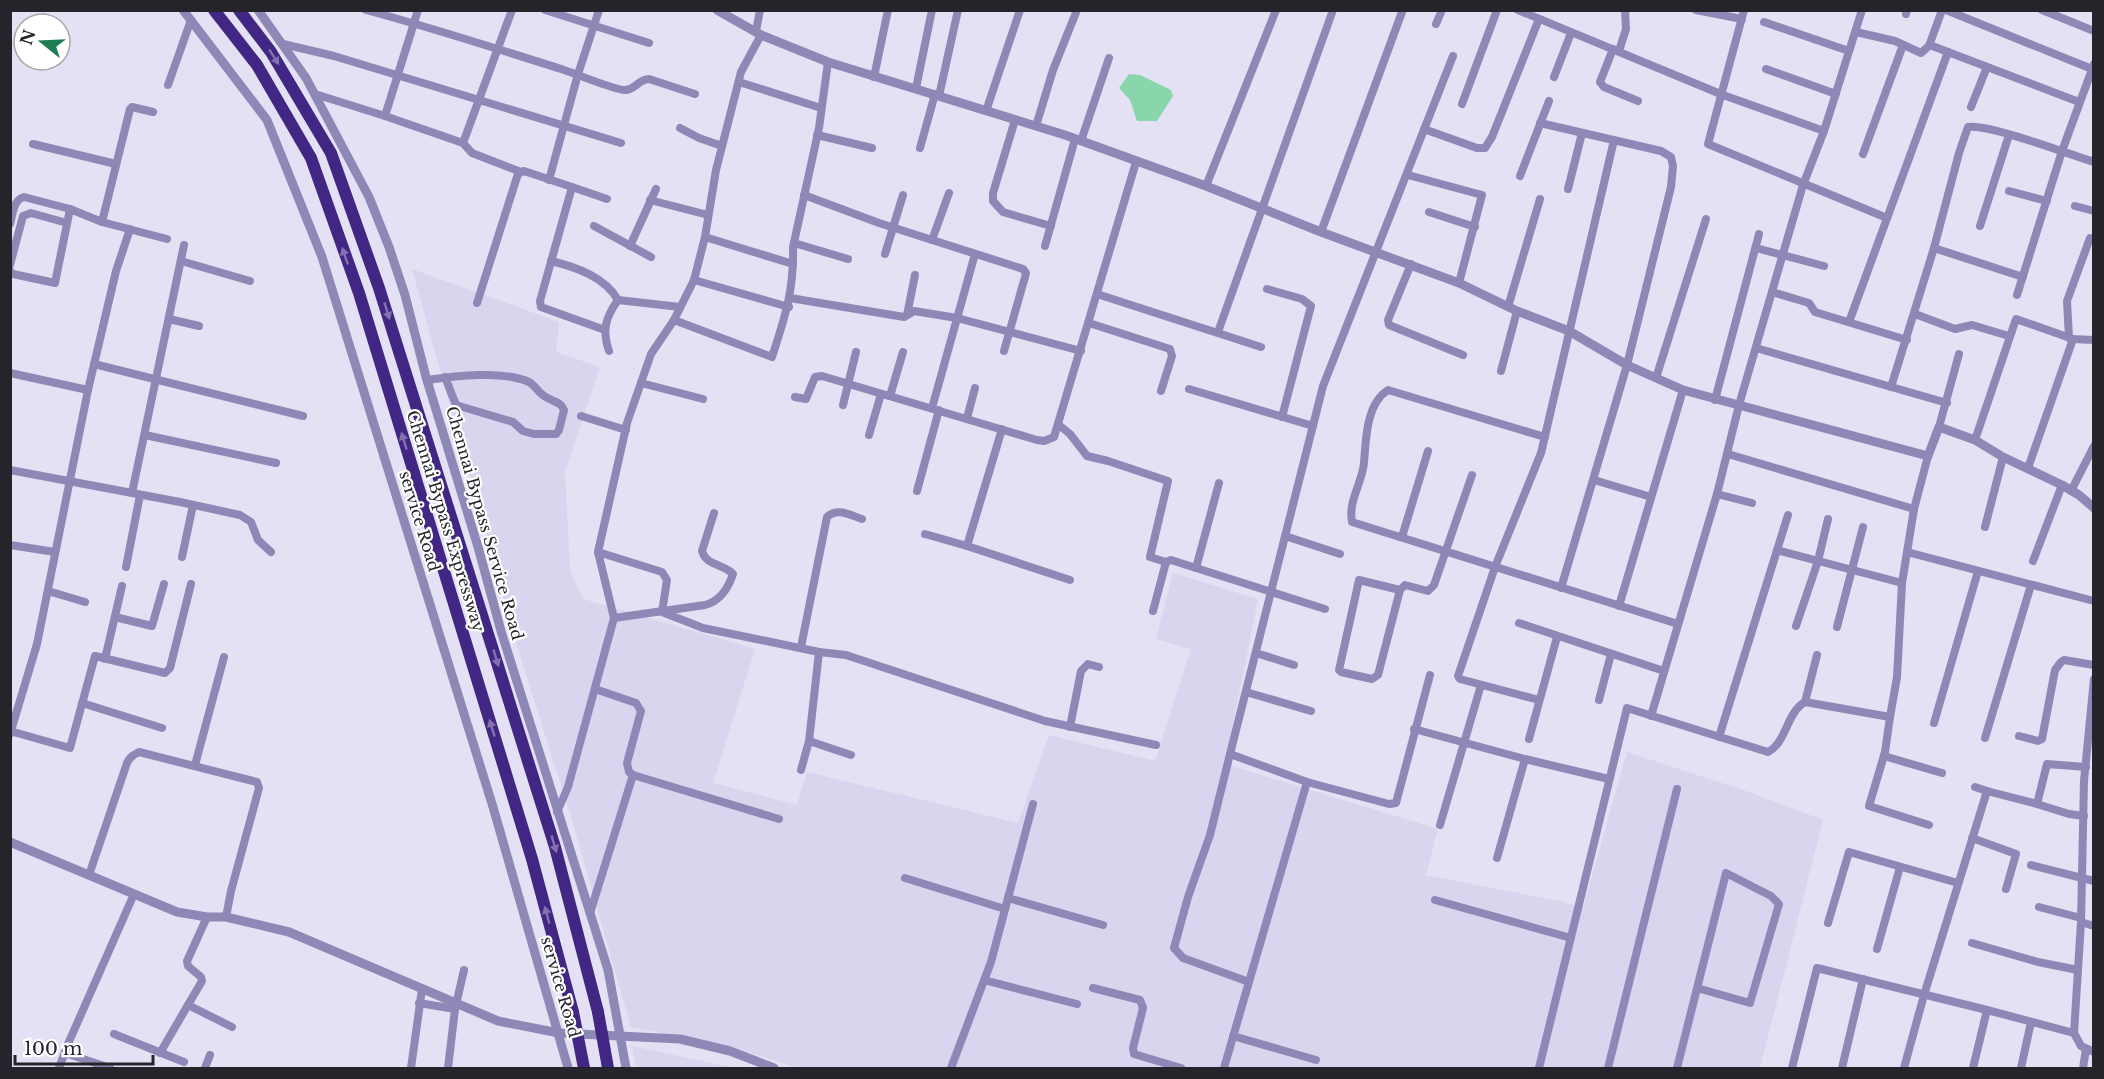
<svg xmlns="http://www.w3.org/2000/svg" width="2104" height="1079" font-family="'Libre Baskerville',serif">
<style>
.built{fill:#d8d5ee}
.water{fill:#8ad6ac}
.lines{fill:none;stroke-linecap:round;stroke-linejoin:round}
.minor{stroke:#8e88b7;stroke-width:8}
.tertiary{stroke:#8e88b7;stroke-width:9}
.trunk{stroke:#422684;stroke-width:12}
.trunk-bridge{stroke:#422684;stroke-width:12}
.oneway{fill:#8472af}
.labels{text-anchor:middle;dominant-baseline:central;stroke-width:4.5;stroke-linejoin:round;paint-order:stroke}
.street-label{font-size:16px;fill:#25242b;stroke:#fff}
</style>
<rect width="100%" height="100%" fill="#e3e1f3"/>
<g class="built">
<polygon points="412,269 559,322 556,352 600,367 565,472 570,572 583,599 755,649 713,783 797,805 807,772 1018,823 1049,735 1155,761 1191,649 1156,639 1173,573 1258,599 1225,764 1438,829 1426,875 1564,902 1583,908 1627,752 1749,792 1823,820 1760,1068 799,1068 720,1044 631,1027 571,817 517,646"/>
<polygon points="632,1046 735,1068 636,1068"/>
</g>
<polygon class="water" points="1129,74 1140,75 1171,90 1173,96 1157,121 1137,121 1130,100 1119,88"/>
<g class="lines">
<g class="minor">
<path d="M366,10C433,28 498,49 564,70C577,74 614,90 625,90C635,90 639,79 649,79L695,94"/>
<polyline points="545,10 649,43"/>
<polyline points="1518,10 1723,95 1824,131"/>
<polyline points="1696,10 1742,19"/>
<polyline points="1744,10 1708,144 1887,218"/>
<polyline points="1946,10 2092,69"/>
<polyline points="2042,10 2094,31"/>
<polyline points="1906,14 1907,10"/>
<polyline points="1764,22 1849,51"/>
<polyline points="1436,24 1442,10"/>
<polyline points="756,31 760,10"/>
<polyline points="1856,32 1895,41 1921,53 1930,45 1948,52"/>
<polyline points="283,44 334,56 621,143"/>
<polyline points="1929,46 1942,10"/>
<polyline points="1613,49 1600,82 1604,87 1638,101"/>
<polyline points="1619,51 1626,29 1625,10"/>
<polyline points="1766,69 1836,94"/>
<polyline points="874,77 888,10"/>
<polyline points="1554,77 1571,33"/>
<polyline points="739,82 821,108"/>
<polyline points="168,85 191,20"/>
<polyline points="916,88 932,10"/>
<polyline points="315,94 385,116 463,143 472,153 521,172"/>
<polyline points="939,96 958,10"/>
<polyline points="1462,104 1497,10"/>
<polyline points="1971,107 1987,67"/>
<polyline points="986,111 1020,10"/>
<polyline points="385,116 418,10"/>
<polyline points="1015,120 993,193 993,201 1003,212 1051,226"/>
<polyline points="1540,123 1661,151 1671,157 1673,166 1671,187 1627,365 1561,588"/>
<polyline points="1036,126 1053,70 1077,10"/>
<polyline points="680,128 699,138 722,146"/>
<polyline points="1424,129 1477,148 1485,148 1492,137 1539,19"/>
<polyline points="817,135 872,148"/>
<polyline points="1081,141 1109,58"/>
<polyline points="463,143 512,10"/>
<polyline points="33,144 116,164"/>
<polyline points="920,148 935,94"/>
<polyline points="1863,154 1903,45"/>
<polyline points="1408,175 1482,195 1459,283"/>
<polyline points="1520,176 1549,101"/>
<polyline points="549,180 578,74 599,10"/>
<polyline points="1206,186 1276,10"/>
<polyline points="572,187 607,199"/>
<polyline points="1568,189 1582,133"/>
<polyline points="2009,191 2047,201"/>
<polyline points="804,195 879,223 1023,269 1026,273 1025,277 1004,351"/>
<polyline points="650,200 708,215"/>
<polyline points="2075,206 2094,211"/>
<polyline points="1429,212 1475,227"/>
<polyline points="102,222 130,109 132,107 153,112"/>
<path d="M10,224C13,214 13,200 24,197L70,209L102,222L167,239"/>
<polyline points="594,226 651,257"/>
<polyline points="1980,226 2009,135"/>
<polyline points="1321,232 1402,12"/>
<polyline points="705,237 793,264"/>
<polyline points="932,240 949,193"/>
<polyline points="794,243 848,259"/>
<polyline points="630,246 656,189"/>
<polyline points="1045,246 1075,139"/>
<polyline points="1756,248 1824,266"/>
<polyline points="1934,248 2023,277"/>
<polyline points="885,254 903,195"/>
<polyline points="181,261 250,281"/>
<path d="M551,261C576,267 605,277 618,300L680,307"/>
<polyline points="1411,264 1388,320 1389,325 1463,355"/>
<polyline points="10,265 23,216 31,213 67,223"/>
<polyline points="10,271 13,274 55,283 70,209"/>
<polyline points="694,280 789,307"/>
<polyline points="1267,289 1302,299 1311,306 1282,417"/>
<polyline points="1772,292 1809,303 1815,312 1907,340"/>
<polyline points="1097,294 1261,347"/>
<polyline points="2017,295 2062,151 2094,64"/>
<polyline points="790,298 904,317 914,311 957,318 1081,351"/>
<polyline points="477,303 517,177 519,173 524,171 572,187 540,301 541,307 605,330"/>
<polyline points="1508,307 1540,199"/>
<polyline points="1915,314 1955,329 1972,325 2009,336"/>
<polyline points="907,315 915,275"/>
<polyline points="169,319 199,326"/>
<path d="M674,320L772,357C785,317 794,291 793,247L819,128L828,62"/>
<polyline points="1849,322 1948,52 2079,102"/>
<polyline points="1089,323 1170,349 1172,356 1161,391"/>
<polyline points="1218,332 1333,10"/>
<polyline points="2069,338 2067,301 2090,238"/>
<polyline points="1756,348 1947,403"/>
<path d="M609,351C602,331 605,318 618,300"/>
<polyline points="94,364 303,416"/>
<polyline points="1501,371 1517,311"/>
<polyline points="10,373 88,390"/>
<polyline points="1656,378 1706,219"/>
<path d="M427,380C455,376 502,370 529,382C536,386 539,394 546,397C553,402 560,401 564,410L559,430L556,434H534L523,431L513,422L456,405L445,377"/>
<polyline points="641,383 703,399"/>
<path d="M1891,387L1934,248L1959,153L1968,127C1990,124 2068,154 2094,162"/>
<polyline points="1189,389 1313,426"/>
<polyline points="890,396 903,352"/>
<polyline points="795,397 806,399 815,377 822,376 1037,440 1044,441 1054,437 1136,162"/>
<polyline points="1715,400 1759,234"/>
<polyline points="843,405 856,352"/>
<polyline points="932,408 975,254"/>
<polyline points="581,416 626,430"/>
<polyline points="967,418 975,388"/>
<polyline points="1059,425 1070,434 1087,456 1108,461 1168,481 1150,557 1166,562"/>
<polyline points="1939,427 1959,354"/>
<polyline points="1002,429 967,546 1070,580"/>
<polyline points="145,435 276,463"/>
<polyline points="869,435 881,394"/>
<path d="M1545,437L1388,390C1366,404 1366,439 1364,463C1362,483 1348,501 1352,522L1678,624"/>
<polyline points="1975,440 2016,319 2073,339 2094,340"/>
<polyline points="1728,454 1914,509"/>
<polyline points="1928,456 1914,509 1902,583 1897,677 1890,717 1885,752 1869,806 1929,825"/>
<polyline points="2028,468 2073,339"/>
<polyline points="10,470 180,502 240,515 251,522 258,540 271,552"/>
<polyline points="1594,480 1651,497"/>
<polyline points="917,491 939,410"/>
<polyline points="2071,491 2094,446"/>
<polyline points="132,493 184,245"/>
<polyline points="1717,494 1752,503"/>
<polyline points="1985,527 2003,457"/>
<polyline points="925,534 967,546"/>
<polyline points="1285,536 1340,554"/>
<polyline points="1402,537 1428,451"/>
<polyline points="10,545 55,552"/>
<polyline points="1777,550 1902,583"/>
<polyline points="598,552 662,572 667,580 662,612 703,628 819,652 809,741 801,770"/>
<polyline points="1907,552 2094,601"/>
<polyline points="182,557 193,505"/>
<polyline points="2033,561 2062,485"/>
<polyline points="126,567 140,495"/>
<polyline points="1196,568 1219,483"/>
<polyline points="1400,590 1359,580 1339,670 1341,672 1372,679 1378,675 1400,590 1405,585 1428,591 1434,585 1472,475"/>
<polyline points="48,591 85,602"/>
<polyline points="1619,606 1683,390"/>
<polyline points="1153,611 1166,562 1171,560 1325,609"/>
<polyline points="115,617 152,626 164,584"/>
<path d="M614,618L705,605C720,601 728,589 733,574C724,564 706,566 702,551L714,513"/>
<polyline points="1519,623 1664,671"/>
<polyline points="1796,626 1818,561 1828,519"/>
<polyline points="1837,627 1863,527"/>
<path d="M801,647L827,517C837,507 850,515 862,519"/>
<polyline points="819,652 846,655 1045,721 1156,745"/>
<polyline points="1256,653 1294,665"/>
<polyline points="105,659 122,586"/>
<polyline points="595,689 636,703 641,711 627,763 629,772 633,775 779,819"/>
<polyline points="1246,692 1311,711"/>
<polyline points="1539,700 1460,679 1458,676 1495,567 1541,453 1614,140"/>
<polyline points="1599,700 1611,654"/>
<polyline points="1805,702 1817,655"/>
<polyline points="82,703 162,728"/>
<polyline points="1651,716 1717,494 1739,405 1803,185 1824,131 1862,10"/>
<polyline points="1934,723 1978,571"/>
<polyline points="1070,727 1081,671 1088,664 1099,667"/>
<polyline points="1414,729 1525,759 1609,779"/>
<polyline points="10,731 70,748 95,656 165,673 170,668 191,584"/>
<polyline points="10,734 37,644 88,390 116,271 130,229"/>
<polyline points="2019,736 2038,741 2042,739 2055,670 2061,662 2064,660 2094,665"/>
<polyline points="1719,737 1788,515"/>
<polyline points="1985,738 2031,585"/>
<polyline points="1529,739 1557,637"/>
<polyline points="809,741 851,755"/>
<polyline points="1230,754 1210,835 1188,897 1174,948 1183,958 1249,982"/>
<polyline points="1884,756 1942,773"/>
<polyline points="195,765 224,657"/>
<polyline points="1307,782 1389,804 1396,803 1430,675"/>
<polyline points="1987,791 2037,804 2047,764 2086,767"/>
<polyline points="2037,804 2069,814 2084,816"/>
<polyline points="557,812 568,787 614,618 598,552 627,423 651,354 674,320 694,280 705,237 716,170 741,72 761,35"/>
<polyline points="1440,825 1481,685"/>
<polyline points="1972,838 2016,854 2006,889"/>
<polyline points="1497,858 1525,759"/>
<polyline points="2031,865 2094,881"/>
<path d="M89,875L127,763C130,757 133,755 139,752L253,781L257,782L259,788L231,891L226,917"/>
<polyline points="905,878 1005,909"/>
<polyline points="1008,898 1103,925"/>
<polyline points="1435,900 1571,938"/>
<polyline points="2039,907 2081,918"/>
<polyline points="590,913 633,775"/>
<polyline points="2081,922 2084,781 2094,679"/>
<polyline points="1828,923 1849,852 1958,883"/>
<polyline points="1972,943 2038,962 2078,970"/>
<polyline points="1877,949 1900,867"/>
<polyline points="984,980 1077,1004"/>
<polyline points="1093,988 1140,1000 1143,1008 1133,1048 1134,1054 1181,1068"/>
<polyline points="419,1003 455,1009"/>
<polyline points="188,1005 232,1027"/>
<polyline points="2074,1033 2081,1046 2094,1052"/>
<polyline points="114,1034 184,1062"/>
<polyline points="1233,1036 1316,1060"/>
<polyline points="65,1053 110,1068"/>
<polyline points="160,1053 202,981 201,977 188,966 187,961 207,917"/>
<polyline points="59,1068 68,1044 134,894"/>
<polyline points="205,1068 210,1055"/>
<polyline points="411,1068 422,989"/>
<polyline points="448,1068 455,1009 464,970"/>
<polyline points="951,1068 991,962 1033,804"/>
<polyline points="1224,1068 1307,782 1230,754 1323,386 1453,56"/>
<path d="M1539,1068L1627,708L1768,752C1787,742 1786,713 1805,702L1890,717"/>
<polyline points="1608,1068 1677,789"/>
<polyline points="1677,1068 1726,873 1771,896 1779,904 1750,1003 1697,988"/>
<polyline points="1792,1068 1817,968 1987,1010 2074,1033 2081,922 2094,926"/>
<polyline points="1842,1068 1863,979"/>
<polyline points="1904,1068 1924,995 1987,791 1975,787"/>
<polyline points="1973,1068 1987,1010"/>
<polyline points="2021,1068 2031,1022"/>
<polyline points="2083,1068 2086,1049"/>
</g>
<g class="tertiary">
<polyline points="183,10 267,120 322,257 493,807 568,1068"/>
<polyline points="258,10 306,78 369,197 389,247 405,295 426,377 478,547 501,631 608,970 626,1068"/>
<polyline points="717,10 761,35 828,62 1065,135 1206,186 1321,232 1459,283 1517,311 1569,331 1627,365 1683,390 1928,456 1939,427 1975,440 2003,457 2062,485 2079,495 2094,508"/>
<polyline points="10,842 177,912 207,917 226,917 289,932 498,1021 559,1033 680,1039 730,1051 774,1068"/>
</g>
<g class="trunk">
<polyline points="214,10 257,65 311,158 359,293 532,859 573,1012"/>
<polyline points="239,10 271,52 331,153 379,288 555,847 598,1012"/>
</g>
<g class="trunk-bridge">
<polyline points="573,1012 584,1068"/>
<polyline points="598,1012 608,1068"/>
</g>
</g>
<defs><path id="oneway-solid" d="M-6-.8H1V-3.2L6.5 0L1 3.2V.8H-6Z" transform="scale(1.5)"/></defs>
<g class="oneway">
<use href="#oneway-solid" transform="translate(274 57) rotate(58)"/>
<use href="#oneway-solid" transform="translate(345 256) rotate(-109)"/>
<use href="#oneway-solid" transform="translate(387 311) rotate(73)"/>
<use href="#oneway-solid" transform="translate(404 441) rotate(-107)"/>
<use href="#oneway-solid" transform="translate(496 658) rotate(73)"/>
<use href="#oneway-solid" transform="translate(492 728) rotate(-107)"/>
<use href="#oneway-solid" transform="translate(554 844) rotate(74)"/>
<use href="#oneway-solid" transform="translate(547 915) rotate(-105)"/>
</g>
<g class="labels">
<g class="street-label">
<text transform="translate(420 521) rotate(73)">service Road</text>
<text transform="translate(446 521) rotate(73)">Chennai Bypass Expressway</text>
<text transform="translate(485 523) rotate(74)">Chennai Bypass Service Road</text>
<text transform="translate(561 987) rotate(74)">service Road</text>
</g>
</g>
<rect width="2104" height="1079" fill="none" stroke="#25242b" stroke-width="24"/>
<g transform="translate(42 42) rotate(288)"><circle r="28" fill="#ffffff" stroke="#a8a7aa" stroke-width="1.5"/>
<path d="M0-4.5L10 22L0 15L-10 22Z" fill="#1e7c53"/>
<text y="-9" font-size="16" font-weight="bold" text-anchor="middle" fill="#25242b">N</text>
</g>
<path d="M15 1055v9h138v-9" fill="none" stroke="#25242b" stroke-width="3"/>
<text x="24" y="1055" font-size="18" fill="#25242b" stroke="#ffffff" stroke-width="4.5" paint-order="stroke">100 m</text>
</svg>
